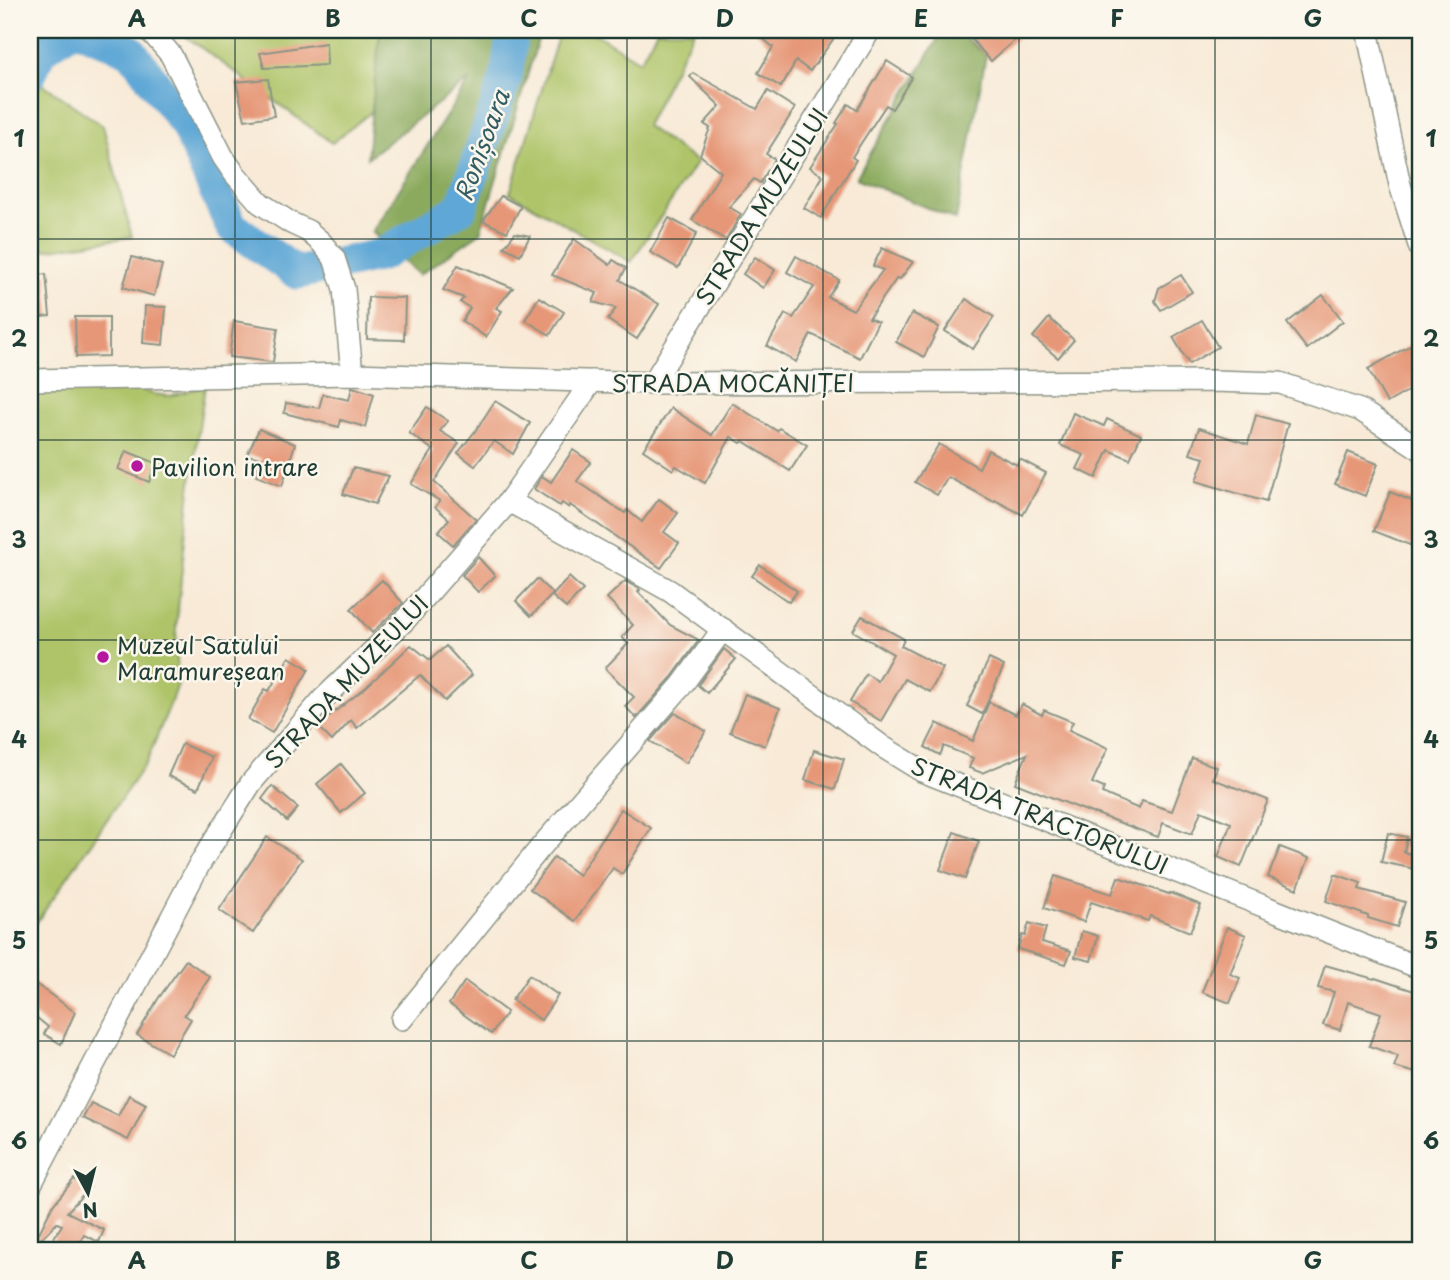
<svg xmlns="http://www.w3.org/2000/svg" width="1450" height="1280" font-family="'Playpen Sans',sans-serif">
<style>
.green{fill:#afc469;stroke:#67804e;stroke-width:2}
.forest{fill:#8baa5d;stroke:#557448;stroke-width:2}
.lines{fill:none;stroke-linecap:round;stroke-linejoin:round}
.river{stroke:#5ea7d6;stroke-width:33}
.building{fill:#e69777}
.minor-casing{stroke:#8c9486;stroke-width:24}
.minor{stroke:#fff;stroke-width:21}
.grid{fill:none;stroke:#1f3d34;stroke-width:2;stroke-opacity:0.55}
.poi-dot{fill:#b5179e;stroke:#fbf7ec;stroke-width:2.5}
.labels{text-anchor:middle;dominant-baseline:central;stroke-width:5;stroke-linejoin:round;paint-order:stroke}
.street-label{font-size:23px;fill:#1f3d34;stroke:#fbf7ec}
.poi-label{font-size:23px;fill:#1f3d34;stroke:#fbf7ec;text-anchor:start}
.water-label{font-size:24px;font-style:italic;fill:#325d65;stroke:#fbf7ec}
.neatline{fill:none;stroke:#1f3d34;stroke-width:2.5}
.grid-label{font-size:23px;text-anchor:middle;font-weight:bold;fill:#1f3d34}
</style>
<rect width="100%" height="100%" fill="#fbf7ec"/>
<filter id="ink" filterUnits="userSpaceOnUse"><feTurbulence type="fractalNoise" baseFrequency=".0143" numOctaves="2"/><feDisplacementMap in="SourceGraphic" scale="14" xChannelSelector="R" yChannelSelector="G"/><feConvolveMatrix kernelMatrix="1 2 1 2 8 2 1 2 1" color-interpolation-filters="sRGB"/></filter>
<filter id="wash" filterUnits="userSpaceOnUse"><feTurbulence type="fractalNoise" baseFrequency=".00686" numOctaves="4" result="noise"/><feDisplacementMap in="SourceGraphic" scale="28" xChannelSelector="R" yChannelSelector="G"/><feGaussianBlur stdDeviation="1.57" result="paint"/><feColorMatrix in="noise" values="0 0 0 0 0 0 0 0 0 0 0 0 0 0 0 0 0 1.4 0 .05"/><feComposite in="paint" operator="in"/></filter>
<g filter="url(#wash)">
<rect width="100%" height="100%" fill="#f8ead7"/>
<g class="green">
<polygon points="177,30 474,30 332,143"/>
<polygon points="560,30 589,30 640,61 657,30 694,30 646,126 697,162 631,262 510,193"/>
<polygon points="30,75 103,126 132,237 30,252"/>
<polygon points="205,386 190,489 176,629 178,685 147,761 30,932 30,391 135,387 153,394 170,396"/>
</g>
<g class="forest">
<polygon points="380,30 541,30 480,233 419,275 372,232 470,79 367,158"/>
<polygon points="943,30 956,30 986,55 956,220 856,178"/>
</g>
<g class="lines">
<g class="river">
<polyline points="81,30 131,51 186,125 231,226 297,273 381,255 461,208 506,77 513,30"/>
<polyline points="30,75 40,51 70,30"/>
</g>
</g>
<g id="blocks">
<g class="building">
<polygon points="753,30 840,30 810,71 796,61 781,87 758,73 773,47"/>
<polygon points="963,30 1009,30 1017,38 991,61"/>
<polygon points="326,43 327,65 264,68 260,53"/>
<polygon points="887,61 912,77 892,109 886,105 852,157 856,160 836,192 821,218 804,208 823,176 810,167 838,124 836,123 848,104 857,110"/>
<polygon points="693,73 757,109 768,91 795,108 766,154 775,159 760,183 754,179 729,207 741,214 726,240 692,220 721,172 700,155 710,128 704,124 720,106 690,77"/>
<polygon points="268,79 274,116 245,120 236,82"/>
<polygon points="501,196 521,206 507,232 483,221"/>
<polygon points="669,218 697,233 678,268 650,252"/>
<polygon points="515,233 530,236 520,255 504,247"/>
<polygon points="574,239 610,265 613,260 626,268 620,280 659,304 637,339 608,320 616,308 593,302 597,293 552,275"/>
<polygon points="882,248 913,262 900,279 897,278 869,318 878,322 860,358 811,334 796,362 767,346 785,314 793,318 814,287 787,272 796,256 839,280 828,297 853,310 883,270 873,266"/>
<polygon points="132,257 162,265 154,296 123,287"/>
<polygon points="755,257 775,270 763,288 743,274"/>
<polygon points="458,265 513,288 496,308 502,311 486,337 462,321 470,308 460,302 464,298 443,290"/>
<polygon points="46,274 50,316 30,318 30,276"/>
<polygon points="1181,275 1192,292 1161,310 1155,301 1159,288"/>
<polygon points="1323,295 1343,321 1307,349 1287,323"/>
<polygon points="368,297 405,298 404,340 367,339"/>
<polygon points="539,297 564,312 550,335 525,320"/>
<polygon points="966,299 994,317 973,349 945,331"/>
<polygon points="145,306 166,307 163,345 143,343"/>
<polygon points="912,313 939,327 924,357 896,342"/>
<polygon points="75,317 109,317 109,356 76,357"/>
<polygon points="1049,318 1074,340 1058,358 1033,337"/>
<polygon points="1202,320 1218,347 1189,364 1173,337"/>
<polygon points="234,321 278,328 273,362 229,357"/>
<polygon points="1420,340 1420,384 1387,403 1368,369"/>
<polygon points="352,387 374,394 365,427 341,420 339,427 284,413 286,403 319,408 323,394 349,400"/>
<polygon points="495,401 530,423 513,454 494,441 475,466 458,453 476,430"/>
<polygon points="732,403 777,431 779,428 807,445 790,471 743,441 741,443 731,437 705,483 676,466 673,470 643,450 671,408 712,435"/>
<polygon points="427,407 448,421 440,431 459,443 434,482 476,519 453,545 438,532 449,519 435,507 440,501 411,484 433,450 409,433"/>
<polygon points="1073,413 1104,426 1107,419 1141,435 1130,459 1109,450 1096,478 1077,469 1084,455 1060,445"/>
<polygon points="1256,415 1288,424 1266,502 1196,481 1204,458 1190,454 1199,428 1248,444"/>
<polygon points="259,429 295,444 282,486 256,476 261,458 247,455"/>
<polygon points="939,444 979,468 988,450 1017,465 1020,459 1046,473 1023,515 995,500 994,502 948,477 937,495 915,482"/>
<polygon points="573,450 591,462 577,481 625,513 627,510 642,522 659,499 678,513 664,532 679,543 661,568 570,505 569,508 562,503 560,506 534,489 542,476 551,482"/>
<polygon points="126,451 156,463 149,482 118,469"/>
<polygon points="1348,452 1378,464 1365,496 1335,484"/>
<polygon points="353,468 389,476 375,504 343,494"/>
<polygon points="1390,492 1420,504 1420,549 1374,531"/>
<polygon points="478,557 495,576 478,592 462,575"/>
<polygon points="760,565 797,591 789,602 752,576"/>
<polygon points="569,577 583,590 566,608 552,596"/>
<polygon points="537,579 553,594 531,616 516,601"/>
<polygon points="382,580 403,603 372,633 351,609"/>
<polygon points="625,581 638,588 640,590 638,592 670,625 699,640 672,677 636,718 625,706 634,697 605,668 628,644 622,637 633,625 607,598"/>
<polygon points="862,616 904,639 901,646 943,668 930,692 905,679 881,721 850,702 866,674 878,681 893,654 853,631"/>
<polygon points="411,645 430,660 446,646 472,675 445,701 420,675 357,728 351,720 332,741 317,726 326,715 328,717 365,688"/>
<polygon points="724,649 736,659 707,693 698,685"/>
<polygon points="289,657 309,669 272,733 248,719 265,689 269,691"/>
<polygon points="989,659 1004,666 982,714 967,706"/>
<polygon points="745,694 780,708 765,746 730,732"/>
<polygon points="989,702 1016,715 1022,704 1042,715 1044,710 1073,722 1069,730 1108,748 1092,783 1104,788 1102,793 1139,809 1142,801 1172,811 1192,758 1217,767 1213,779 1268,800 1241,867 1218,857 1231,823 1201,811 1192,834 1163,823 1158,837 1094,813 1094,814 1015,783 1027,754 982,773 969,768 973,758 944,746 940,755 925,747 937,723 973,741"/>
<polygon points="675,713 706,731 686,763 650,741"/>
<polygon points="182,744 212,757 198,789 168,776"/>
<polygon points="814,750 844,759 835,789 805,780"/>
<polygon points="341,764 365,793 341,813 317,784"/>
<polygon points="272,786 298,808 287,821 262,799"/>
<polygon points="621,809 651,828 622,874 613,868 575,921 530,889 554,857 579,875"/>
<polygon points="954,832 979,841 965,879 940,870"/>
<polygon points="1388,833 1407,837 1404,852 1420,857 1420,870 1381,862"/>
<polygon points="267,837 302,859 253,933 219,910"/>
<polygon points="1280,847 1309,858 1297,889 1268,877"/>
<polygon points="1335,874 1361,883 1359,889 1405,902 1397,927 1368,918 1368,916 1326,901"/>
<polygon points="1055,876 1112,894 1118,877 1169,894 1170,893 1201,905 1190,932 1150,916 1148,921 1091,902 1084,922 1044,908"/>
<polygon points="1029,923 1046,928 1042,942 1071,951 1066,964 1018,949 1022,935 1025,936"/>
<polygon points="1227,927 1246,935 1230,974 1240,978 1230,1003 1202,992"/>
<polygon points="1082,931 1098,936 1091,961 1075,957"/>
<polygon points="186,960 210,977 184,1015 191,1019 170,1054 137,1035 158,999"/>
<polygon points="1325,965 1374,979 1375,978 1420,993 1420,1074 1394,1067 1398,1056 1369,1046 1381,1013 1348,1002 1340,1030 1323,1025 1334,992 1318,988"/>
<polygon points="529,975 558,995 541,1020 512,1000"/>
<polygon points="30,980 75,1012 61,1044 44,1034 48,1027 30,1012"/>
<polygon points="465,981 507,1012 491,1034 449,1004"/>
<polygon points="129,1095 146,1104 128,1140 83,1118 91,1103 118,1116"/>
<polygon points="74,1179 90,1187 67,1212 104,1230 99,1242 84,1235 75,1250 46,1250 62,1225 57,1223 39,1241 36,1239 53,1205"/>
</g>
</g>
</g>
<g filter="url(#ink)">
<use href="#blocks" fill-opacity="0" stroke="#8c9486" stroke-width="2"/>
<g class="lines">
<defs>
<g id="minor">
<polyline points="147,30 153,34 171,55 223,157 234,173 260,203 291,223 308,231 321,242 334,258 344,289 352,374"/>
<polyline points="1367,30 1400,185 1420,248"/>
<polyline points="30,380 352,374 653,383 1213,381 1280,383 1360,410 1420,449"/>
<polyline points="653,383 870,30"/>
<polyline points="509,501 670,591 883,747 922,771 1420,968"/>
<polyline points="402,1019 540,848 682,685 723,629"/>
<polyline points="30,1186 199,865 251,783 323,699 405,620 509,501 592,381"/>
</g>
</defs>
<use href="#minor" class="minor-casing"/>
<use href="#minor" class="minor"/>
</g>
</g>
<path class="grid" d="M235,30V1250M431,30V1250M627,30V1250M823,30V1250M1019,30V1250M1215,30V1250M30,239H1420M30,440H1420M30,640H1420M30,840H1420M30,1041H1420"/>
<g class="poi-dot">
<circle cx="137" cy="466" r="7"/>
<circle cx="103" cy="657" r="7"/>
</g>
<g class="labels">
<g class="street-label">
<text transform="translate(761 206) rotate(-58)">STRADA MUZEULUI</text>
<text x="733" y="382">STRADA MOCĂNIȚEI</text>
<text transform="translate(346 681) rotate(-47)">STRADA MUZEULUI</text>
<text transform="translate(1040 815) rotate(22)">STRADA TRACTORULUI</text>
</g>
<g class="poi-label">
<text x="151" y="466">Pavilion intrare</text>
<text x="117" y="644">Muzeul Satului<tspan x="117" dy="26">Maramureșean</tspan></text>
</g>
<g class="water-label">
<text transform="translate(481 145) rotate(-70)">Ronișoara</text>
</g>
</g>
<rect width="1450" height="1280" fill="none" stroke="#fbf7ec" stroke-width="77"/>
<g transform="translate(88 1193) rotate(173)" stroke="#fbf7ec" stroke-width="5" paint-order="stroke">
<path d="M0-5L12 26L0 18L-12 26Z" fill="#1f3d34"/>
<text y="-10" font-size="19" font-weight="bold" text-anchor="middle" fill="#1f3d34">N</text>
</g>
<rect x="38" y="38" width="1374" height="1204" class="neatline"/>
<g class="grid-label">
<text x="137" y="27">A</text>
<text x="333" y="27">B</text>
<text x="529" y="27">C</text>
<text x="725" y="27">D</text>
<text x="921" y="27">E</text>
<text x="1117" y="27">F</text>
<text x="1313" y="27">G</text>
<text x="19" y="147">1</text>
<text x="1431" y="147">1</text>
<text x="19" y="347">2</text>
<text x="1431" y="347">2</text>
<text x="19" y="548">3</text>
<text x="1431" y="548">3</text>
<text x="19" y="748">4</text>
<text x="1431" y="748">4</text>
<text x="19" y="949">5</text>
<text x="1431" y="949">5</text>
<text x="19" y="1149">6</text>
<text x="1431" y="1149">6</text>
<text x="137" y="1269">A</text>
<text x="333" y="1269">B</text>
<text x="529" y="1269">C</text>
<text x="725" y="1269">D</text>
<text x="921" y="1269">E</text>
<text x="1117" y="1269">F</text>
<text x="1313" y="1269">G</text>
</g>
</svg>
